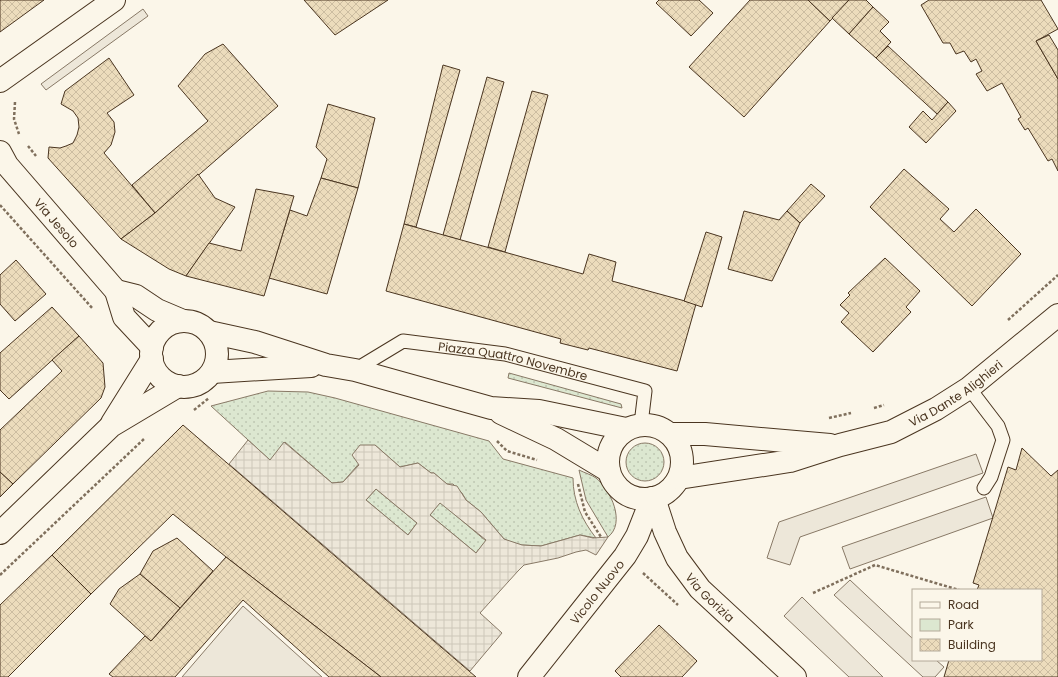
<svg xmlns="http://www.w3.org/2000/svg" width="1058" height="677" font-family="Poppins,sans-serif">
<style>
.green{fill:url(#green-dots);stroke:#887966}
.parking{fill:#ede7d9;stroke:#887966}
.plaza{fill:url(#plaza-grid);stroke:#887966;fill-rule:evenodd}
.building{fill:url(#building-cross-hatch);stroke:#4a3520}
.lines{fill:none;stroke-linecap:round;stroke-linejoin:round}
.lane-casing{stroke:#4a3520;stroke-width:15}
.street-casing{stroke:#4a3520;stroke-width:24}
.secondary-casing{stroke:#4a3520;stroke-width:24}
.path{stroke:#7f6f5c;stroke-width:2.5;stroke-dasharray:3 2;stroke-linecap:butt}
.lane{stroke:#fbf6e9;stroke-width:13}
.street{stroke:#fbf6e9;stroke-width:22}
.secondary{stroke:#fbf6e9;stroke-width:22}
.labels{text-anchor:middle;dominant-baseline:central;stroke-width:3;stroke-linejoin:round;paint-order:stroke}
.street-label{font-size:12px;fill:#4a3520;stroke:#fbf6e9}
</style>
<defs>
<pattern id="green-dots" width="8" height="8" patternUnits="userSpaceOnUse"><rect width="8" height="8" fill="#dce7d0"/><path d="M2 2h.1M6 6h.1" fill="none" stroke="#bec7b2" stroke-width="1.8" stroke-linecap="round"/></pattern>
<pattern id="plaza-grid" width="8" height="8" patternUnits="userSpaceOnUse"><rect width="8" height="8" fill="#ede7d9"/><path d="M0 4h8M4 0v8" fill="none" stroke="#cdc7ba"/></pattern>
<pattern id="building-cross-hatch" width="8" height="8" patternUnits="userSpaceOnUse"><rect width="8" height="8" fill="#ecdcbc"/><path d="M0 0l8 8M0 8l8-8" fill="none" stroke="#ccbda1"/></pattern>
</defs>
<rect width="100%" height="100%" fill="#fbf6e9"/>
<g class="green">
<polygon points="509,373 621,404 622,408 508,378"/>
<path d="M268,391L308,392L335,398L489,441L503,459L573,478C573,501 582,520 596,538L580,535L541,546L522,545L511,542L504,539L481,512L466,500L462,493L453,484H447L443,481L434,473H431L418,463L400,467L375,445L343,482L332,483L285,442L271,461L211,406Z"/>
<circle cx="645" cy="462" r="19"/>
<path d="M579,470C585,473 592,475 596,478C611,490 626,523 608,537L586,500Z"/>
<polygon points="376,489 417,523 408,535 366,500"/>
<polygon points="440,502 486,541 476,553 430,515"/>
</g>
<g class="parking">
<polygon points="143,9 148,16 46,90 41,84"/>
<polygon points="976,454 983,473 800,537 790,565 767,558 779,522"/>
<polygon points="986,497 993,518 850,569 842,547"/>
<polygon points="850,580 913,639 913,660 936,660 944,667 935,677 923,677 834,595"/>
<polygon points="802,597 883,677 849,677 784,616"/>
<polygon points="243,606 322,677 182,677"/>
</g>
<path class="plaza" d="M248,440L270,460L284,442L332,483L343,482L359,465L352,455L360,445H375L400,467L418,463L431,473H434L447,484L457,486L466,500L481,512L504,539L522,545L541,546L580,535L593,538L608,537L596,555L586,550L576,552L558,558L524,565L518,571L480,613L502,633L470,671L229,464ZM376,489L417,523L408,535L366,500ZM440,503L486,540L476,553L430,515Z"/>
<g class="building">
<polygon points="0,0 44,0 0,32"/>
<polygon points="304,0 388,0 335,35"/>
<polygon points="659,0 699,0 713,13 691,36 656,3"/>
<polygon points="750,0 808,0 830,21 744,117 689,67"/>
<polygon points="808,0 849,0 830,21"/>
<polygon points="849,0 866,0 873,7 849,34 832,18"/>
<polygon points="929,0 1041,0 1058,29 1036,41 1058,79 1058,171 1052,159 1048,161 1028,128 1025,130 1018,119 1021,117 1002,83 987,91 976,74 982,71 976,59 971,62 964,51 956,54 950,43 943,43 921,5"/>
<polygon points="873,7 889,22 880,31 891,42 876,58 849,34"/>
<polygon points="1049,35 1058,50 1058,79 1036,41"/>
<polygon points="223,44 278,106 155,213 132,185 208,121 178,86 205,54"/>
<polygon points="888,46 948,102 937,114 876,58"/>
<polygon points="109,58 134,95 107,113 114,122 115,132 111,145 104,153 155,213 121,239 48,158 49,147 60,148 66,146 73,143 77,135 79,127 78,118 73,111 61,104 65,91"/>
<polygon points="443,65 460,70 416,227 404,224"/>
<polygon points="487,77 504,82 460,240 443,235"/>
<polygon points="532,91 548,95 505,252 488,247"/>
<polygon points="948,102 956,111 926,143 909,127 923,111 932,120"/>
<polygon points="328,104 375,118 358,188 321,178 327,159 316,147"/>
<polygon points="904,169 949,209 940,219 954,232 976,209 1021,254 972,306 870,207"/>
<polygon points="198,174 215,198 235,207 186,276 169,269 121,239 155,213"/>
<polygon points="321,178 358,188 327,294 269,278 290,210 307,216"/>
<polygon points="811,184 825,196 800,223 787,211"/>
<polygon points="256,189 294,196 264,296 186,276 209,243 241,251"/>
<polygon points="744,211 779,220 787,211 800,223 772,281 728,269"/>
<polygon points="404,224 583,274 589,254 616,262 612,281 696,304 677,371 589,348 588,350 560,343 561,339 386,291"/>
<polygon points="706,232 722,237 702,307 684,301"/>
<polygon points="885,258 920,291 906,307 911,312 873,352 841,322 849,313 840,305 850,295 848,293"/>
<polygon points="16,260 46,294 15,321 0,304 0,275"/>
<polygon points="52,307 79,336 9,399 0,390 0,353"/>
<polygon points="79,336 103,363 105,387 101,398 13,484 0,472 0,430 62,371 52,360"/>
<polygon points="183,425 350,569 476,677 381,677 226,557 173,514 91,594 52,555"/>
<polygon points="1022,448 1051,476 1058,470 1058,677 944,677 949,660 1041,660 1041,590 977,590 979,585 973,583 1008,467 1016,470"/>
<polygon points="0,472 13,484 0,497"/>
<polygon points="177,538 213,571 180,608 140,574 153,551"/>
<polygon points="52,555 91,594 8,677 0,677 0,605"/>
<polygon points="226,557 381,677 329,677 243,600 175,677 113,677 109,674 145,636 151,641"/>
<polygon points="140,574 180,608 151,641 110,604 119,589"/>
<polygon points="659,625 697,661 682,677 621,677 615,671"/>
</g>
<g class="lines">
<defs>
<g id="lane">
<path id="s1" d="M355,370L403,341L505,354L645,391L641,424"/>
<polyline points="969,388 998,426 1003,440 991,477 984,488"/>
</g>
<g id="street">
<polyline points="0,81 114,0"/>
<polyline points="116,291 136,296 157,310 183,321"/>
<path id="s2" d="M654,498L665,532L677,558L700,589L795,677"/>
<path id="s3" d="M529,677L625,556L637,536L652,498"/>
</g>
<g id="secondary">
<path id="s4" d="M0,152L7,165L116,291L124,317L152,347"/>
<circle cx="184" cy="354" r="33"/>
<polyline points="209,332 255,342 326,365 355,370 491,408 539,411 626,429"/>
<polyline points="212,372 311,366"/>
<polyline points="501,413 556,439 609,471"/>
<polyline points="112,423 152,359"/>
<circle cx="645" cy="462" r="37"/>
<polyline points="671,434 705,434 830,445"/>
<path id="s5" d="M679,478L790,461L840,445L891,432L936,409L969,388L1058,315"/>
<polyline points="0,533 111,426 178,386"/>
</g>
</defs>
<use href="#lane" class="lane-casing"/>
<use href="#street" class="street-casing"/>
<use href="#secondary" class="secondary-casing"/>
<g class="path">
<polyline points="15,102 14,119 19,134"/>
<polyline points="28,146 36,156"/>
<polyline points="0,205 93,309"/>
<polyline points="1008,320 1058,275"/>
<polyline points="874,408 884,405"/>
<polyline points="194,410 209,398"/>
<polyline points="829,418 851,413"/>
<polyline points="497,441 507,451 537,460"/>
<polyline points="578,484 585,512 601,537"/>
<polyline points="643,573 678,605"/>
<polyline points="0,575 145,438"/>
<polyline points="813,593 875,565 959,590"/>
</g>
<use href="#lane" class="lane"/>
<use href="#street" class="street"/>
<use href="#secondary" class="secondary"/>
</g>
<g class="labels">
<g class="street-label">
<text stroke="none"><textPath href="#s4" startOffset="91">Via Jesolo</textPath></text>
<text stroke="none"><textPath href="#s1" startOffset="168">Piazza Quattro Novembre</textPath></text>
<text stroke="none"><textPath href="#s5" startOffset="293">Via Dante Alighieri</textPath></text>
<text stroke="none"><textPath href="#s3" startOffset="109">Vicolo Nuovo</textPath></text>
<text stroke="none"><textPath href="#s2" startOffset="116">Via Gorizia</textPath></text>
</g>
</g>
<rect x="912" y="589" width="130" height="72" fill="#fbf6e9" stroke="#b4a999"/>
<rect x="920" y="602" width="20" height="6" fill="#fbf6e9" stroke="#b4a999"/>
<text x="948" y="609" font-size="12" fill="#4a3520">Road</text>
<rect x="920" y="619" width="20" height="12" fill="#dce7d0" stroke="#b4a999"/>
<text x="948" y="629" font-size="12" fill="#4a3520">Park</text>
<rect x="920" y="639" width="20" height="12" fill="url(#building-cross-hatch)" stroke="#b4a999"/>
<text x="948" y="649" font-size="12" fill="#4a3520">Building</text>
</svg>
